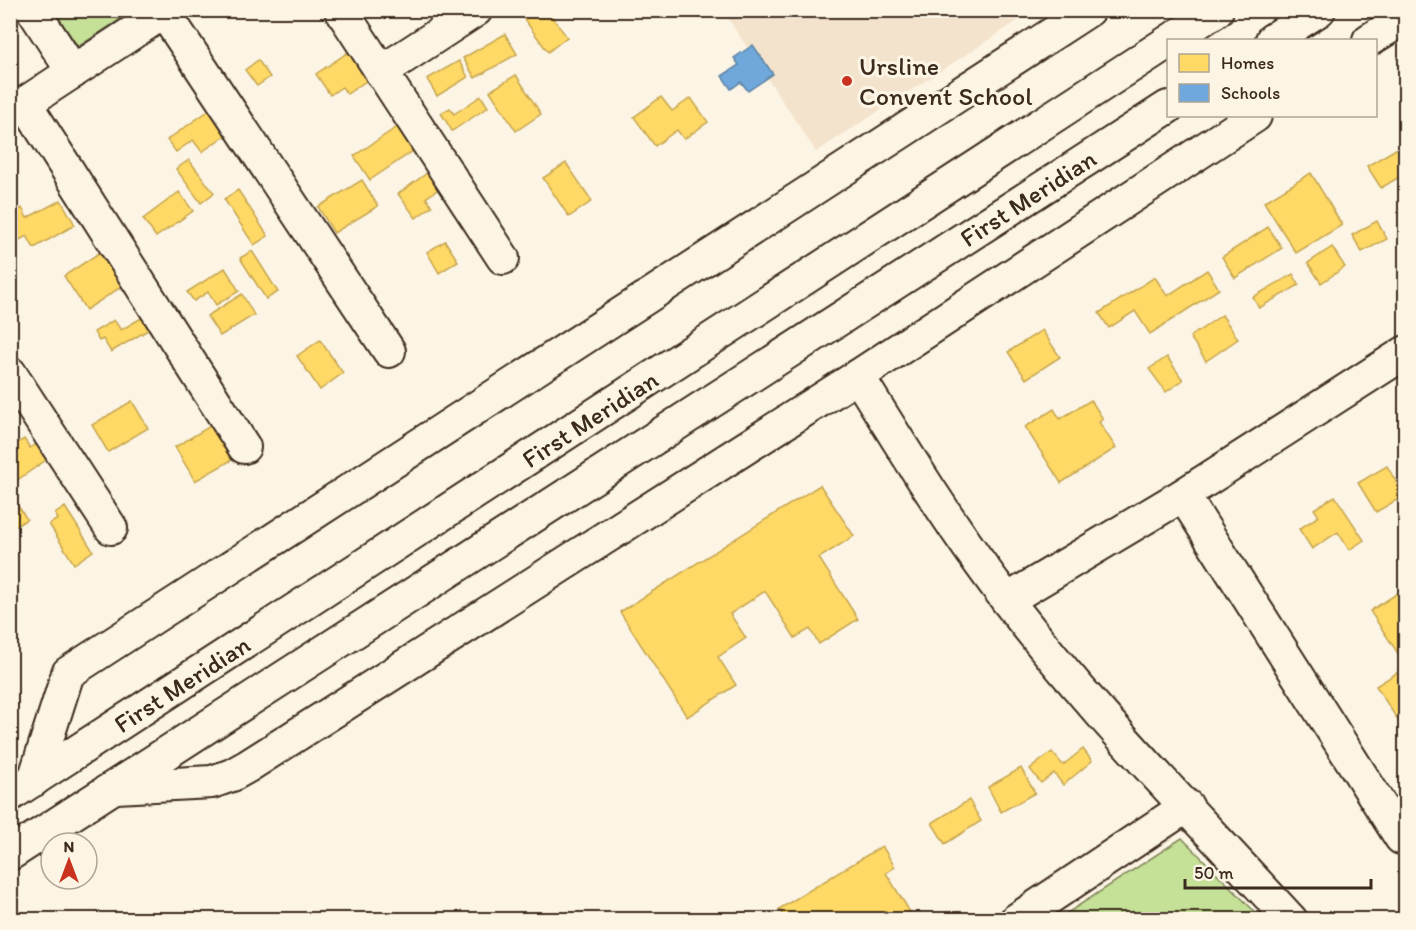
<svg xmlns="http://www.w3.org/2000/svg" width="1416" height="930" font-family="Itim,sans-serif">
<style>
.built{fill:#f4e3cc}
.green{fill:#c5e097;stroke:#80855a;stroke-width:1.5}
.homes{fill:#ffd966;stroke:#c4a450;stroke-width:1.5}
.schools{fill:#6fa8dc;stroke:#5f82a3;stroke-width:1.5}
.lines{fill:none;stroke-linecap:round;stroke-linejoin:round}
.minor-casing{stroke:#3b2a1e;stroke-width:36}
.minor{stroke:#fcf5e5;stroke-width:32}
.poi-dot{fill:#c8321e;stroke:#fcf5e5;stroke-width:2}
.labels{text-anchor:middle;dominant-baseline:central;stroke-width:6;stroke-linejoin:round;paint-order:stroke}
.poi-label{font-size:26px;fill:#3b2a1e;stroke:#fcf5e5;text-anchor:start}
.street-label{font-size:26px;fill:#3b2a1e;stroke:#fcf5e5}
</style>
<rect width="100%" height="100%" fill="#fcf5e5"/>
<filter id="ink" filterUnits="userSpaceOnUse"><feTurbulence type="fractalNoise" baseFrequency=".0167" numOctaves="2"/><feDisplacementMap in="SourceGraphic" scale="12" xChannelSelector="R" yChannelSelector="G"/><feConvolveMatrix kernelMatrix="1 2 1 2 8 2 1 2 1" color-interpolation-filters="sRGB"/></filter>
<g filter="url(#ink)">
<polygon class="built" points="723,11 1033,11 816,152"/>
<g class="green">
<polygon points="54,11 133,11 78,47"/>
<polygon points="1182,838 1262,919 1058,919"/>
</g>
<g class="homes">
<polygon points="527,10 547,10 567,37 548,52 521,15"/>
<polygon points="505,34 517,54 475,78 463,58"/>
<polygon points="353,49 372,77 347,94 342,87 330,95 316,74"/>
<polygon points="258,60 270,77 257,86 245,70"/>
<polygon points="459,61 468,77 437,96 427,79"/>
<polygon points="516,75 541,114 516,131 490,91"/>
<polygon points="481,96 488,107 452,131 441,113 450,108 454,114"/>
<polygon points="661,97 672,111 691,98 708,122 684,139 677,130 655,146 634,117"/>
<polygon points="211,109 228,133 202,152 193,140 176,152 167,140"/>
<polygon points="400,125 416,149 370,180 354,156"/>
<polygon points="1401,146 1406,153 1406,173 1381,188 1367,166"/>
<polygon points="189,160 214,193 201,203 176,169"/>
<polygon points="566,163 592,201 569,217 543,178"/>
<polygon points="430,171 441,187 426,198 432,206 416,218 398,194"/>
<polygon points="1311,173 1342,225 1296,253 1264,202"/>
<polygon points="362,180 378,206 334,233 318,207"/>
<polygon points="238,190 268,236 254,245 224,199"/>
<polygon points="179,192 193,211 156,237 143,219"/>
<polygon points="61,200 75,225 34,248 27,236 10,245 10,215 22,208 27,218"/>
<polygon points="1377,221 1387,239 1362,252 1352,235"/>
<polygon points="1268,227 1282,248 1235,278 1222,257"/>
<polygon points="445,241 458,261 439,273 427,252"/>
<polygon points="1332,247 1345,267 1321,283 1308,263"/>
<polygon points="105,249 127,283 86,310 64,276"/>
<polygon points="252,251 278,292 266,299 240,258"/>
<polygon points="225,268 239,291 216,305 208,292 194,301 187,292"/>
<polygon points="1207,270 1219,289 1150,334 1135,311 1109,328 1099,313 1155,277 1167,296"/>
<polygon points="1293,274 1299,285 1259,308 1253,297"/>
<polygon points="242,294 254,315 220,336 207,316"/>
<polygon points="1222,315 1238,339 1206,361 1190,337"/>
<polygon points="143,317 153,327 111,352 103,339 99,341 94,332 114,320 121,330"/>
<polygon points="1042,330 1060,357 1026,379 1008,352"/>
<polygon points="320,340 343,373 320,390 297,356"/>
<polygon points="1167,357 1183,380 1166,392 1149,369"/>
<polygon points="1091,400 1103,419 1099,422 1116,448 1061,483 1025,427 1054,409 1060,419"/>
<polygon points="132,401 148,428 108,452 92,425"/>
<polygon points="217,422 237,457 195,481 175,447"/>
<polygon points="24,439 30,448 38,443 49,458 13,483 16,488 10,492 10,448"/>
<polygon points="1387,466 1404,496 1376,512 1358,483"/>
<polygon points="820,485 854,536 819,558 858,619 819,644 810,629 795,638 765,591 730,614 746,638 718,657 736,685 687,717 620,612"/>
<polygon points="1335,496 1364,540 1349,550 1338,532 1312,549 1299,529 1319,516 1314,509"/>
<polygon points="18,506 27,519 10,530 10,511"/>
<polygon points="65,507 93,551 74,564 49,524 58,519 55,514"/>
<polygon points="1401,591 1406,598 1406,659 1403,661 1370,611"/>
<polygon points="1406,667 1406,733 1376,686"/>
<polygon points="1083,749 1092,761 1063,785 1054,773 1041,783 1030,769 1052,752 1063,765"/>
<polygon points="1021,768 1035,793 1001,812 988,787"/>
<polygon points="969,800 981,821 945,844 932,823"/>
<polygon points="882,846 895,867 886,873 915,920 786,920 779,909"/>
</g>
<polygon class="schools" points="753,45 773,74 748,91 741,82 731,89 722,76 739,65 734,58"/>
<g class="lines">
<defs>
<g id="minor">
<polyline points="33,10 73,72"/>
<polyline points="341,10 503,258"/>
<polyline points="164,12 389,351"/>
<polyline points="1171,40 1217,10"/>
<polyline points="1272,40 1319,10"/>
<polyline points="1369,40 1406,17"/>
<polyline points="381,72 476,10"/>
<polyline points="25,103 244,447"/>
<polyline points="10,113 167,10"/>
<polyline points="10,373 111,528"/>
<path d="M858,376C905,452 952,528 1007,600C1093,713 1195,815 1291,920"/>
<polyline points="1183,495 1401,838 1406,835"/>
<polyline points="1007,600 1183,495 1406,352"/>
<polyline points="34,780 68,673 1089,10"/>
<polyline points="116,787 212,782 232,775 248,766 858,376 1255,116"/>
<polyline points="10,795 1168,42"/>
<polyline points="10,854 1168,107"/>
<polyline points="1016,920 1187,806"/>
</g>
</defs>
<use href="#minor" class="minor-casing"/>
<use href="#minor" class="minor"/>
</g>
</g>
<circle class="poi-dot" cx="847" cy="81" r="6"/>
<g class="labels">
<g class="poi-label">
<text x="859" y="66">Ursline<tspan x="859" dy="30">Convent School</tspan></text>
</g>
<g class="street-label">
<text transform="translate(1028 198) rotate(-33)">First Meridian</text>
<text transform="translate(590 419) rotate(-33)">First Meridian</text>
<text transform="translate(182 684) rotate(-33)">First Meridian</text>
</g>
</g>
<rect width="1416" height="930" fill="none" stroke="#fcf5e5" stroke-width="36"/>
<rect x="18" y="18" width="1380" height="894" fill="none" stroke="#3b2a1e" stroke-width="2" filter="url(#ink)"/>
<rect x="1167" y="39" width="210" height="78" fill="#fcf5e5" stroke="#afa495" stroke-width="1.5"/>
<rect x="1179" y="54" width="30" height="18" fill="#ffd966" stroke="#afa495" stroke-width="1.5"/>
<text x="1221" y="69" font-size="18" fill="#3b2a1e">Homes</text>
<rect x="1179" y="84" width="30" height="18" fill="#6fa8dc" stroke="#afa495" stroke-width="1.5"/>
<text x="1221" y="99" font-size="18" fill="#3b2a1e">Schools</text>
<g transform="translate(69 861)"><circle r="28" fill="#fcf5e5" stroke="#afa495" stroke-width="1.5"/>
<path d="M0-4.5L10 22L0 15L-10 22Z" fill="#c8321e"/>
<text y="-9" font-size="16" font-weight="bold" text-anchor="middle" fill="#3b2a1e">N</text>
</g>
<path d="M1185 879v9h186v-9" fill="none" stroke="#3b2a1e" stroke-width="3"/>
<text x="1194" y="879" font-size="18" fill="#3b2a1e" stroke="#fcf5e5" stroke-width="4.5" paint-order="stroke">50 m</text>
</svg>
